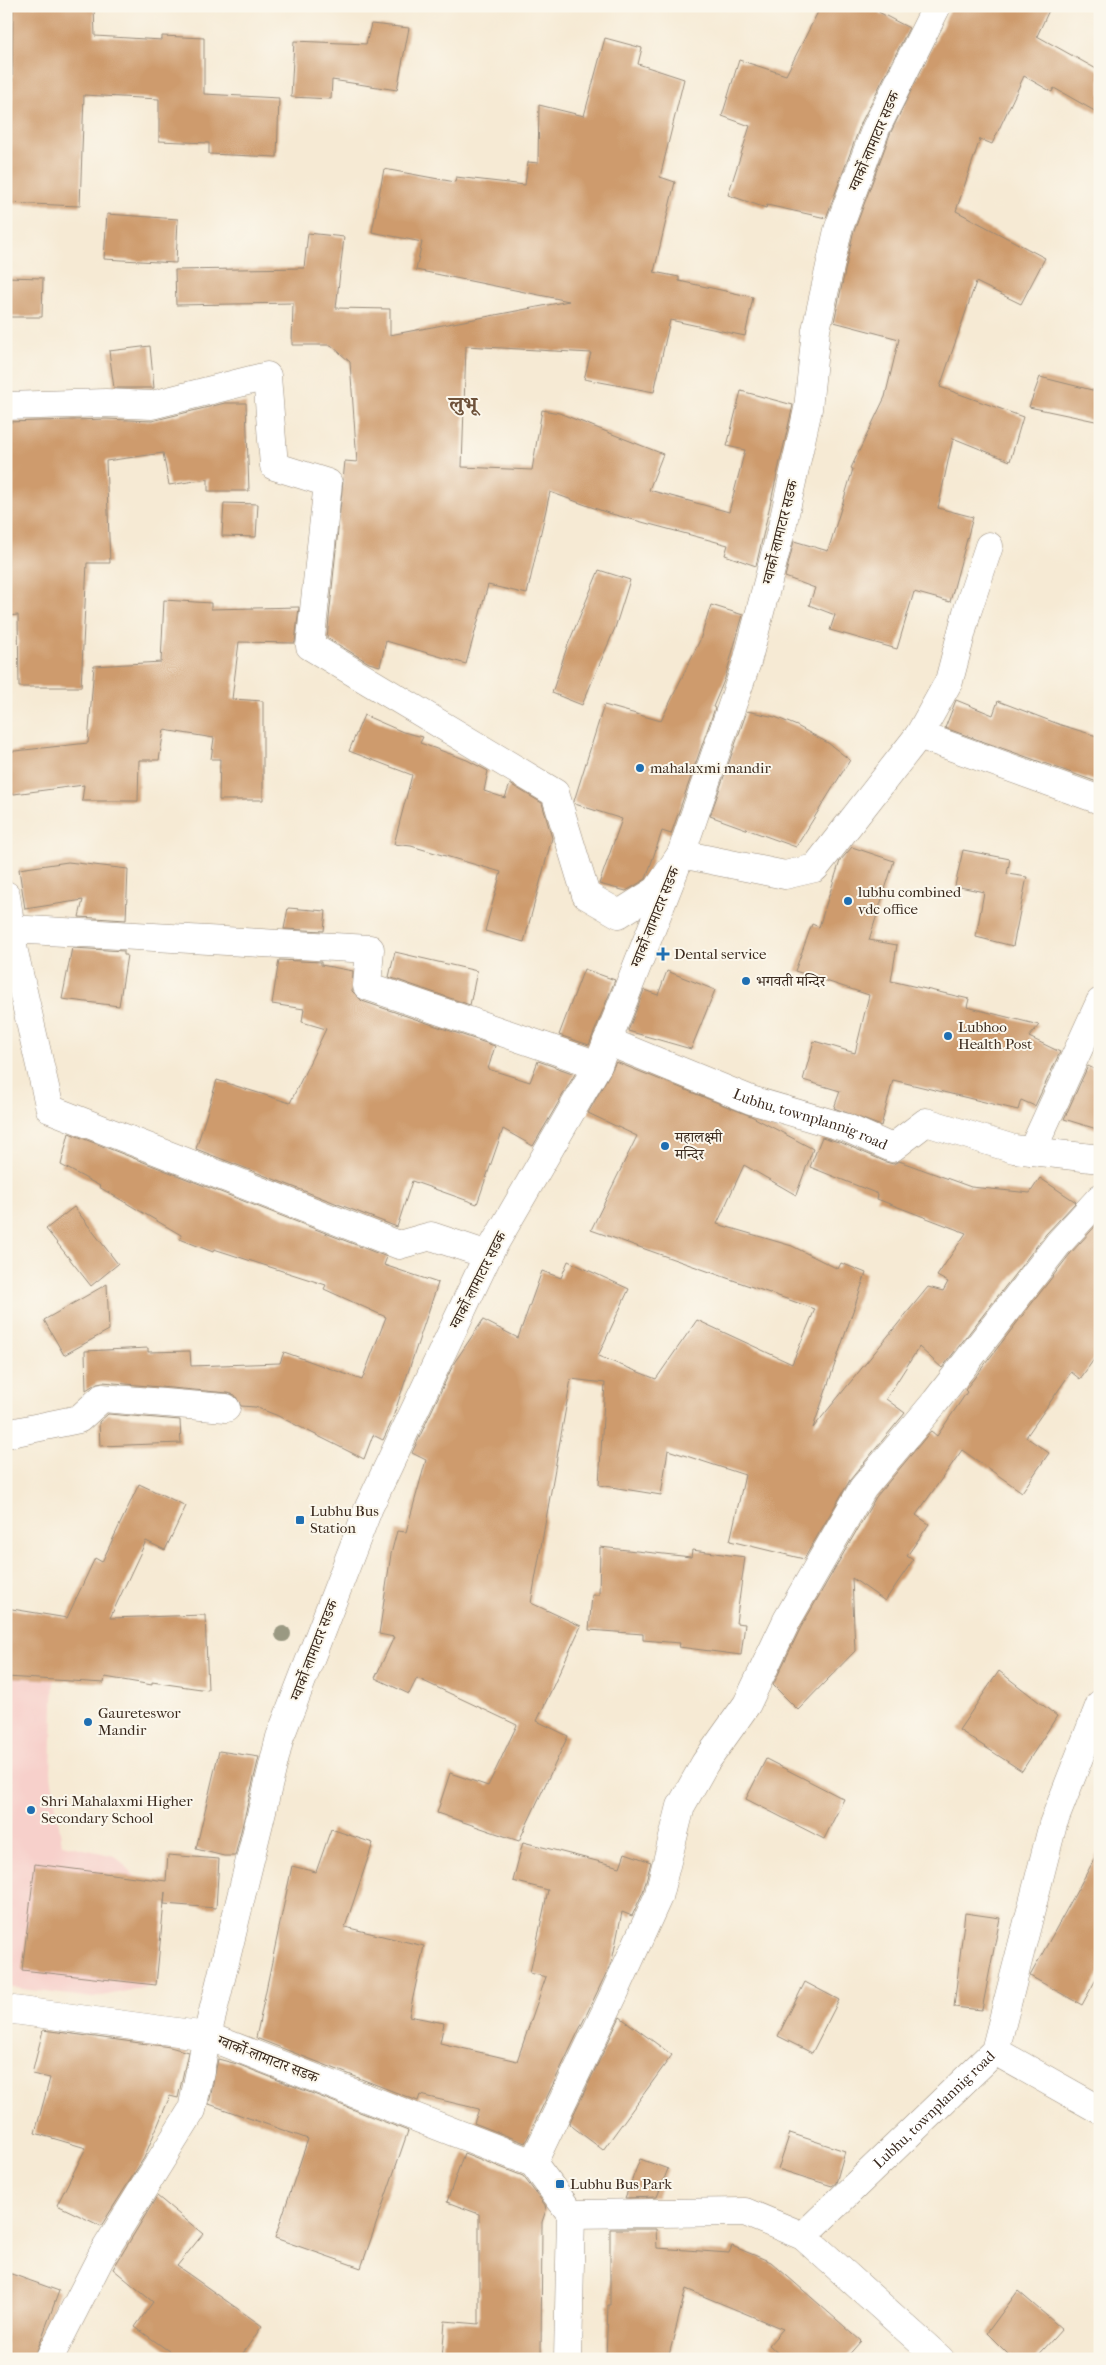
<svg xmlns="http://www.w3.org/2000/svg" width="1106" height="2365" font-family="'IM FELL French Canon','Noto Serif Devanagari',serif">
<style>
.built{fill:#f7d0cb}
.building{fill:#ce9b6d}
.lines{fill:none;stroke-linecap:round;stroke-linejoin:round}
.minor-casing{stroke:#988a79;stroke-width:29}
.major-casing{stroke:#988a79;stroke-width:29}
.minor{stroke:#fff;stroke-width:28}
.major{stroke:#fff;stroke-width:28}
.tree{fill:#9a9982}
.poi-dot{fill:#1f6fb2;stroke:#fbf7ec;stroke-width:2}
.labels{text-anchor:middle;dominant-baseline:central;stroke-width:4;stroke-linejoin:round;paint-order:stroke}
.street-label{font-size:15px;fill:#3b2a1e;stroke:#fbf7ec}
.poi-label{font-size:15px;fill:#3b2a1e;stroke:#fbf7ec;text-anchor:start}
.district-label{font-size:20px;font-weight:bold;fill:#6e523a;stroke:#fbf7ec}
</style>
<rect width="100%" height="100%" fill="#fbf7ec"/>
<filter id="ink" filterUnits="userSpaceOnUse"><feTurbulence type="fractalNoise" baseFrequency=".02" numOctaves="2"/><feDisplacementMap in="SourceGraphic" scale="10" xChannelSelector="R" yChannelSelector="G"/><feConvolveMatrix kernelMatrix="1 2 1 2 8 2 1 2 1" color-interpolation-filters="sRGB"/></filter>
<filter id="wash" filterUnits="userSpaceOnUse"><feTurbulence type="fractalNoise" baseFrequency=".0096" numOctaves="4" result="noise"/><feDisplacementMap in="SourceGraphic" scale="20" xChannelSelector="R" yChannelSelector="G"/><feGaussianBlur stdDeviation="1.12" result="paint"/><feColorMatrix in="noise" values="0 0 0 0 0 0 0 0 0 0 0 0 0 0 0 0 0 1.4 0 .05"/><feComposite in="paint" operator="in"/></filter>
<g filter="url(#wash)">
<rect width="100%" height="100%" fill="#f6ead4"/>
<polygon class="built" points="6,1646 54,1672 51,1775 62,1844 115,1856 164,1906 156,1985 93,1998 6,1987"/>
<g id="blocks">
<g class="building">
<polygon points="13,6 94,6 95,36 162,40 162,36 204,38 204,94 279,98 277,157 209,154 209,143 159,141 159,99 84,95 80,206 6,203 6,144 10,145 12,96"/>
<polygon points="821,6 867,6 909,28 862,121 826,218 767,205 766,208 728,195 750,126 722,116 739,60 786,75"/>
<polygon points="952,6 1051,6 1037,36 1100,71 1100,114 1054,88 1052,92 1024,76 992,144 980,139 956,211 1045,258 1021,304 976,282 940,387 1023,417 1010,461 953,438 938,508 973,517 950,602 914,592 897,649 830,630 835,615 809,605 815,588 785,577 794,541 828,551 853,469 851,468 885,397 899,339 834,322 853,234 890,134"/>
<polygon points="371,24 409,28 397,90 332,80 331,99 291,97 294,41 366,44"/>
<polygon points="605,38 642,48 638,64 684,79 660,177 675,182 654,272 679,277 679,281 753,297 745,336 670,320 654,392 584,379 591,353 466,346 462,467 532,470 542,410 559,413 663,454 649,490 729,512 745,450 727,446 741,391 793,405 756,566 725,555 728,545 608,513 550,492 527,594 488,585 466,664 386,641 380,666 369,663 327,638 345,461 357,462 350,362 331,345 292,345 293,303 176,305 175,270 304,268 308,233 344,237 336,308 390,309 390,335 569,301 416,270 422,242 372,232 384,169 455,182 456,177 525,185 528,162 538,163 539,105 584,116"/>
<polygon points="107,214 178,219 176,263 104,259"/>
<polygon points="6,277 43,278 42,317 6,317"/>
<polygon points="150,346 154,388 114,388 109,351"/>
<polygon points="1040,377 1100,392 1100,422 1029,407"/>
<polygon points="225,403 246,403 249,491 208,491 208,479 169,485 163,453 106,461 110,563 87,563 81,687 19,687 18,615 6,616 6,581 8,581 6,422 106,419 152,421"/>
<polygon points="224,503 258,504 256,537 222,536"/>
<polygon points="599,570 630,580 615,628 582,705 552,693 567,647"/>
<polygon points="164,600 211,603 211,609 299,607 295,643 239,642 232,699 263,701 263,800 219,800 220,759 211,759 214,738 164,730 159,760 139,760 138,801 82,801 84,785 6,795 6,752 88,743 94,666 161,662"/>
<polygon points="711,605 743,615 725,678 713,707 715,708 671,834 662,831 646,879 626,891 599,884 622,819 575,804 574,801 604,705 661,721 700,640"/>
<polygon points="956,700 993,715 998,701 1061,725 1100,737 1100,783 945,728"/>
<polygon points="747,711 775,717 797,726 828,743 850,760 796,847 710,816"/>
<polygon points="364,715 403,732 423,737 420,743 467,760 488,771 484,791 505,798 510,784 542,803 552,838 524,942 485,931 501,872 411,846 394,844 412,775 349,751"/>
<polygon points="852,847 894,861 869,940 897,945 891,981 969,999 967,1007 1039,1025 1029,1037 1060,1052 1035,1106 1021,1100 1018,1110 893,1080 881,1126 834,1108 840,1091 803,1080 814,1041 855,1053 869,995 795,971 812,924 819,927 840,861"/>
<polygon points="963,850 1010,859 1007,874 1027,877 1013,946 976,937 984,892 955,886"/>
<polygon points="68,862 128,869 126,920 79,917 83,900 25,909 19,869"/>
<polygon points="288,908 326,911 324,931 284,929"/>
<polygon points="72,948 124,951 124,955 127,955 119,1006 62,999"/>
<polygon points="395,952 477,971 470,1005 389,977"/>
<polygon points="279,960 321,962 321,965 353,971 352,991 362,1001 495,1046 488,1069 530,1082 538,1061 575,1074 533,1146 503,1129 477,1204 412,1181 397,1227 196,1149 217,1080 290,1103 326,1029 302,1022 304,1009 272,1004"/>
<polygon points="584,969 615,980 589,1045 559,1035"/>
<polygon points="667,971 715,990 691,1049 628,1031 644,990 658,995"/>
<polygon points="616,1062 751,1116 813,1149 796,1195 744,1165 717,1224 792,1246 838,1269 841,1263 866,1273 813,1428 928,1287 943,1291 948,1282 937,1276 966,1233 877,1199 878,1194 810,1167 822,1137 842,1143 886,1162 893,1164 899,1161 971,1187 1030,1193 1040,1178 1076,1202 1046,1234 942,1368 919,1347 886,1399 905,1413 850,1480 804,1559 730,1541 745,1475 668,1450 661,1495 599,1485 605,1383 571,1379 531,1603 581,1626 537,1721 568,1736 519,1841 437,1813 450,1773 488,1786 517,1725 417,1678 409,1694 375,1678 394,1637 379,1634 391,1554 397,1531 406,1532 426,1460 412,1453 454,1363 483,1320 518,1338 542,1271 561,1278 568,1261 629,1289 598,1356 656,1379 697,1320 792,1364 815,1309 591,1230 637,1136 588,1113"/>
<polygon points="1088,1066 1100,1072 1100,1130 1064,1119"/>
<polygon points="69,1133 387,1257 384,1265 438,1283 391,1423 383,1440 373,1435 364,1459 276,1415 255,1407 241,1406 235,1395 228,1393 103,1382 97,1383 86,1390 85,1351 148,1348 148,1352 190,1351 191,1366 280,1363 284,1352 362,1380 386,1317 324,1289 326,1285 214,1249 213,1252 180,1239 181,1235 99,1187 100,1186 61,1165"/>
<polygon points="74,1207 118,1264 91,1286 46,1229"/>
<polygon points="1100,1221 1100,1351 1080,1379 1071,1372 1026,1437 1049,1453 1022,1492 962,1450 916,1515 929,1524 907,1556 913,1560 885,1601 852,1578 855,1651 798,1710 773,1685 801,1627 876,1497 931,1431 937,1436 967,1392 965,1390 1070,1254"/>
<polygon points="107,1284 109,1330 64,1355 44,1320"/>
<polygon points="108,1414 180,1420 181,1443 100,1446 99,1422"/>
<polygon points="139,1484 186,1506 165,1550 146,1541 110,1618 205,1615 208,1690 152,1682 152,1685 105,1677 104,1683 6,1677 6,1608 67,1618 95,1558 102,1562"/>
<polygon points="600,1547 691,1557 692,1550 745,1557 736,1623 745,1624 741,1655 679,1647 680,1643 643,1640 643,1634 589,1630 592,1595 599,1595"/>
<polygon points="999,1671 1057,1716 1022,1771 959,1730"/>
<polygon points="219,1751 259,1757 235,1856 224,1856 196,1849"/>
<polygon points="766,1759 844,1799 824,1839 746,1799"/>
<polygon points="331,1829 373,1843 345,1927 424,1946 409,2016 444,2023 440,2043 517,2061 546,1977 530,1973 548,1890 513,1881 523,1842 620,1867 625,1853 651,1862 643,1892 632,1916 622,1912 612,1961 525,2143 474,2123 479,2109 420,2095 418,2101 256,2038 292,1866 316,1872"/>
<polygon points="1100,1849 1100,1972 1082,2005 1030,1976"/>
<polygon points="168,1855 219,1859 216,1908 164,1904 165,1892 156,1985 22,1970 35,1864 166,1881"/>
<polygon points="965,1913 1000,1918 982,2010 954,2007"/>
<polygon points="805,1982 839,2000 812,2053 778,2036"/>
<polygon points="620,2017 672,2055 603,2150 569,2124"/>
<polygon points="43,2030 170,2047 188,2052 178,2098 170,2096 144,2158 101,2226 57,2205 86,2148 35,2133 50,2078 32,2074"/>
<polygon points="218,2059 237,2064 408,2131 361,2268 275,2238 308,2139 209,2104"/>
<polygon points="790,2133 845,2151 836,2183 832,2186 778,2169"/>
<polygon points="464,2153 523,2176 545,2205 546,2210 542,2222 541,2359 442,2359 445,2321 479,2324 479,2214 447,2202"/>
<polygon points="640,2159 668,2169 657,2197 625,2198"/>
<polygon points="157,2196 203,2234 177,2266 262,2326 239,2359 180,2359 135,2327 153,2302 113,2269"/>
<polygon points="610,2229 656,2229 657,2248 729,2253 732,2246 771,2262 861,2341 845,2359 784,2359 769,2345 783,2329 686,2289 668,2359 606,2359 608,2305 610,2305"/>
<polygon points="6,2272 59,2291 34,2359 6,2359"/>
<polygon points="1018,2291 1062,2329 1035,2359 1013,2359 987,2333"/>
</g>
</g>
</g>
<g filter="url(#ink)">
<use href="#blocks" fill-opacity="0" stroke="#988a79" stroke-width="1"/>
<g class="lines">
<defs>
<g id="minor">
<polyline points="6,406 106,403 152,405 267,376 274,466 328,483 310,646 555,793 586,895 619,914 657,890 681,854 785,875 815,868 919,735 949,681 967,612 989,546"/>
<polyline points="919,735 1100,800"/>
<polyline points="6,895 14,952 50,1109 399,1245 431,1236 488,1255"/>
<polyline points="10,929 370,949 367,986 598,1065"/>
<path id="s1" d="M607,1041L751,1100L847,1128L892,1148L926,1122L1014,1149L1100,1159"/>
<polyline points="1032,1151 1100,1002"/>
<polyline points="6,1434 79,1419 102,1398 226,1408"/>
<polyline points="6,2009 207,2036 192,2110 102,2255 49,2359"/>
<polyline points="995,2051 1100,2110"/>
<polyline points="533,2163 614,1994 658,1897 681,1806 705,1763 747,1704 787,1620 863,1488 936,1401 1058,1244 1100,1198"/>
<path id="s2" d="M571,2214L745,2212L803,2236L995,2051L1053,1824L1100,1704"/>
<polyline points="803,2236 940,2359"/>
</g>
<polyline id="major" points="568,2359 571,2214 533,2163 207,2036 280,1737 369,1507 488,1255 598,1065 681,854 747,662 782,527 808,409 816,330 838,230 876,128 937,6"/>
</defs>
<use href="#minor" class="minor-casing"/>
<use href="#major" class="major-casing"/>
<use href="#minor" class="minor"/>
<use href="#major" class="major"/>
</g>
<circle class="tree" cx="283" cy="1634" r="8"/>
</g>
<g class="poi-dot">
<circle cx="640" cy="768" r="5"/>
<circle cx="848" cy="901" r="5"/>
<path d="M660.5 946.5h5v5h5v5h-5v5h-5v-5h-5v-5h5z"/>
<circle cx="746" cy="981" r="5"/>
<circle cx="948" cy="1036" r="5"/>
<circle cx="665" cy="1146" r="5"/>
<rect x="295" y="1515" width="10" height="10" rx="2.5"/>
<circle cx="88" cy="1722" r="5"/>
<circle cx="31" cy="1810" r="5"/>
<rect x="555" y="2179" width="10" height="10" rx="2.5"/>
</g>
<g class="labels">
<g class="street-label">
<text transform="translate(874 141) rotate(-67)">ग्वार्को-लामाटार सडक</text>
<text transform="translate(780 532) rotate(-76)">ग्वार्को-लामाटार सडक</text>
<text transform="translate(655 917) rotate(-68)">ग्वार्को-लामाटार सडक</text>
<text stroke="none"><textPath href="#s1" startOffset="218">Lubhu, townplannig road</textPath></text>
<text transform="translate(478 1280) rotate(-63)">ग्वार्को-लामाटार सडक</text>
<text transform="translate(314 1650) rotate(-69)">ग्वार्को-लामाटार सडक</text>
<text transform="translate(268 2059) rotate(21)">ग्वार्को-लामाटार सडक</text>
<text stroke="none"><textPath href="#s2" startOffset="419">Lubhu, townplannig road</textPath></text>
</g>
<g class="poi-label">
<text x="650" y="768">mahalaxmi mandir</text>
<text x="858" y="892">lubhu combined<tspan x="858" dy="17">vdc office</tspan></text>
<text x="674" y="954">Dental service</text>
<text x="756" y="981">भगवती मन्दिर</text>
<text x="958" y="1027">Lubhoo<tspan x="958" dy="17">Health Post</tspan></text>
<text x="675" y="1137">महालक्ष्मी<tspan x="675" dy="17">मन्दिर</tspan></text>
<text x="310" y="1511">Lubhu Bus<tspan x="310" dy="17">Station</tspan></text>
<text x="98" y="1713">Gaureteswor<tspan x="98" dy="17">Mandir</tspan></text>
<text x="41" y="1801">Shri Mahalaxmi Higher<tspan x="41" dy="17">Secondary School</tspan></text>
<text x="570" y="2184">Lubhu Bus Park</text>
</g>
<g class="district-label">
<text x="463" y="404">लुभू</text>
</g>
</g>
<rect width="1106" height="2365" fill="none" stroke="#fbf7ec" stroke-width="25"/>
</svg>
